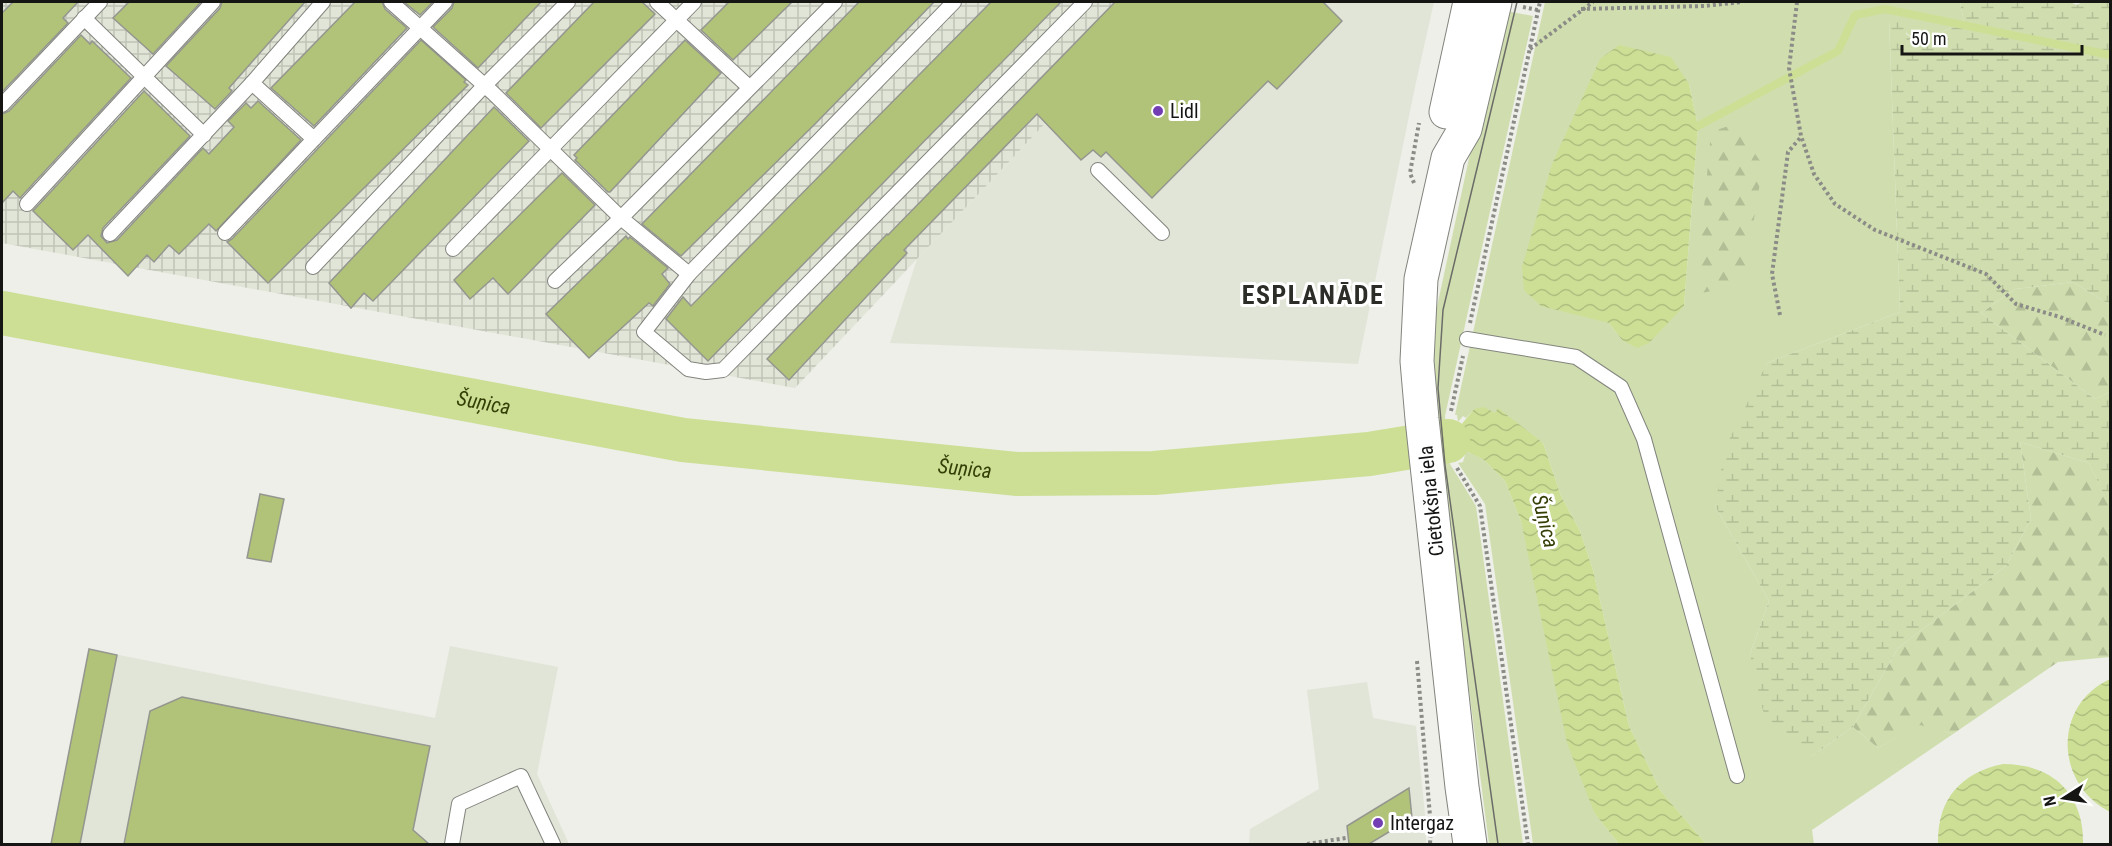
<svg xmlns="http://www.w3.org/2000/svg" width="2112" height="846" font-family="'Roboto Condensed',sans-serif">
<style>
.built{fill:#e1e5d7}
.industrial{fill:url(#industrial-grid)}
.green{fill:#d0deaf;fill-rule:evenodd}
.forest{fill:url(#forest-firs)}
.wetland{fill:url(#wetland-marsh)}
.water{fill:url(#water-waves)}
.pier{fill:#edefe8}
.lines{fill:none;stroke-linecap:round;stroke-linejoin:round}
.stream{stroke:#ccdf95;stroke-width:8}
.river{stroke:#ccdf95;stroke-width:44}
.building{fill:#b0c379;stroke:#94968f;stroke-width:1.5}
.service-casing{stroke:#82847e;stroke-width:16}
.tertiary-casing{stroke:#82847e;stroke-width:35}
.path{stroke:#8b8c87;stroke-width:4;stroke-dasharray:3 3;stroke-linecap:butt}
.service{stroke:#fff;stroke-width:14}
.tertiary{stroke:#fff;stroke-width:33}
.tram{stroke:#6b6c68;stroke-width:1.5}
.poi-dot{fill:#733db4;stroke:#fff;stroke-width:2}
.labels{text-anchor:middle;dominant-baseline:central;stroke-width:6;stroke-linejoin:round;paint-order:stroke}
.poi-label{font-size:20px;fill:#151614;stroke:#fff;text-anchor:start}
.street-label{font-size:20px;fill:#151614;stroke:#fff}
.water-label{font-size:21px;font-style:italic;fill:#354007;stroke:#fff}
.district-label{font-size:26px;font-weight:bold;letter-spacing:1.5px;fill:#2c2d28;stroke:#fff}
</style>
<defs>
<pattern id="industrial-grid" width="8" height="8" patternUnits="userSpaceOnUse" patternTransform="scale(1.5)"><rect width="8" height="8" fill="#e1e5d7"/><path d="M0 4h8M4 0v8" fill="none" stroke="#c0c4b8"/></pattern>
<pattern id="forest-firs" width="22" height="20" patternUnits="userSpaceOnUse" patternTransform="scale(1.5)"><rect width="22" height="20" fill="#d0deaf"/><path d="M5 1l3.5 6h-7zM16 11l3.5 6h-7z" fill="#b2be96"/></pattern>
<pattern id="wetland-marsh" width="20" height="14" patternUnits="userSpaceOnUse" patternTransform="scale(1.5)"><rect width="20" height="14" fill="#d0deaf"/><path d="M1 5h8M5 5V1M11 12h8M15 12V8" fill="none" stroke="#b2be96"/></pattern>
<pattern id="water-waves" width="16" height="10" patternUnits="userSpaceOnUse" patternTransform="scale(1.5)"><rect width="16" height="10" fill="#ccdf95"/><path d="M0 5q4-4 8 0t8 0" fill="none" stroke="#aebf80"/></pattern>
</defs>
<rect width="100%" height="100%" fill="#edefe8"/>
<g class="built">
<polygon points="1160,2 1434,2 1416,82 1358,364 1119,352 890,343 917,259"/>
<polygon points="450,646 558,667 537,774 569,844 51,844 89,649 435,718"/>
<polygon points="1367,682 1373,718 1416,726 1426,824 1426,844 1249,844 1250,829 1319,789 1307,690"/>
</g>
<polygon class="industrial" points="2,2 1160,2 795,388 2,243"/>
<g class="green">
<path d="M1545,2H1960L1964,23L1917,41L1889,20L1900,312L1767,363L1715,506L1769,601L1750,654L1812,756L1853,727L1878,748L1920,724L1953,734L1812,830L1814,844H1706L1660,790L1629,726L1593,570L1580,531L1561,496L1543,443L1495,413L1474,409L1466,418L1463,416L1458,422L1457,415H1455ZM1689,84L1698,126L1684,306L1622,340L1609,323Z"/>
<polygon points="1501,10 1533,16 1445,416 1450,464 1476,506 1523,844 1489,844 1440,465 1431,360 1435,316"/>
<polygon points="1466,451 1484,460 1505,481 1521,521 1595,814 1619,844 1533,844 1485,504 1458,463 1463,462"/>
</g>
<g class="forest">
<polygon points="1734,124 1763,165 1743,285 1696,294 1711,132"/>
<polygon points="2073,282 2110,305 2110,392 2095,399 1981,313 2015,289"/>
<polygon points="2020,442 2089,463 2105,496 2110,497 2110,657 2058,662 1953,734 1920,725 1878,748 1853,727 1898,648 2006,566 2031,519"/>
</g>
<polygon class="wetland" points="1960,2 2070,2 2077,5 2082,2 2110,2 2110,305 2073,282 2015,289 1981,313 2095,399 2110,392 2110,497 2105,497 2089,463 2020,442 2031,519 2006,566 1898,648 1853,727 1812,756 1764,715 1750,654 1769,601 1715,506 1725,448 1767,363 1900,312 1889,19 1905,18 1906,34 1917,41 1964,23"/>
<g class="water">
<polygon points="1619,45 1671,57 1689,84 1698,126 1684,306 1649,343 1637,348 1622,340 1609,323 1541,306 1524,290 1522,267 1552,164 1600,59"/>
<polygon points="1484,407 1495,413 1498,408 1543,443 1561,496 1580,531 1593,570 1629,726 1660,790 1706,844 1619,844 1595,814 1567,743 1521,521 1505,481 1484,460 1466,451 1390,461 1386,438 1461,425 1474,409"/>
<path d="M2110,679V812C2055,784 2052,706 2110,679Z"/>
<path d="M2003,764C2053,764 2084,794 2083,844H1938C1937,800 1960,773 2003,764Z"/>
</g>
<polygon class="pier" points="1458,423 1462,454 1400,463 1396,433"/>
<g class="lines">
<polyline class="stream" points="1698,126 1838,51 1855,15 1885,9 2110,55"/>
<path class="river" id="s1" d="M2,313L683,440L1018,474L1154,473L1369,454L1448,441"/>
</g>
<g class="building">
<polygon points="13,2 78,2 63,18 68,23 2,92 2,13"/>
<polygon points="129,2 201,2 153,54 113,18"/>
<polygon points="222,2 305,2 229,88 232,91 215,109 166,66 220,8"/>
<polygon points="355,2 382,2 385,9 407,28 314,126 271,88"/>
<polygon points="404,2 433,2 420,15"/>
<polygon points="454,2 541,2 478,68 433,27 452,8"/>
<polygon points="594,2 642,2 655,14 541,128 506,93"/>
<polygon points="729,2 792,2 733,60 701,30"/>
<polygon points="859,2 934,2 816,123 681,256 642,224"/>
<polygon points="991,2 1061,2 708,361 666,319 683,297 691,306"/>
<polygon points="1115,2 1323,2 1342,21 1277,89 1268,81 1152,198 1106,152 1101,157 1093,150 1081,160 1037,114 904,250 907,253 789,380 767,359 887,234 888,235"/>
<polygon points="81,35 90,44 92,41 131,78 20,198 13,191 2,203 2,114 9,111"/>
<polygon points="421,40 466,80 464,82 468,85 268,283 227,242 232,239"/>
<polygon points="685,40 721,73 610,192 608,192 575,160 577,158 574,155"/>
<polygon points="144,91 190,136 103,228 101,236 107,243 117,240 203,148 209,154 234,127 228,121 246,103 251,108 258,101 301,140 216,231 209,224 179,254 169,245 154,262 147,255 128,276 88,235 73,250 33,211"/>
<polygon points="494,107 529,141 373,301 364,293 351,308 329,283"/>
<polygon points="562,173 595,205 508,294 493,278 470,299 454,280"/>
<polygon points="626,236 628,239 630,237 668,268 662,274 670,284 653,306 649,303 589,358 546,314"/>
<polygon points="260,494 284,499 271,562 247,558"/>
<polygon points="89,649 117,655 80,844 51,844"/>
<polygon points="182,697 430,746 413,830 429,844 124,844 150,711"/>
<polygon points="1409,788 1412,818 1369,844 1349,844 1347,826"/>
</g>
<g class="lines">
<defs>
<g id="service">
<polyline points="391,2 492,92 621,218 689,274"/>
<polyline points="657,2 749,87"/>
<polyline points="954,2 689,274 644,332 688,369 706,372 723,370 1085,2"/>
<polyline points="84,18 204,135"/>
<polyline points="252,83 314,139 445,2"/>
<polyline points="2,105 100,2"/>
<polyline points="1098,170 1162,233"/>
<polyline points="27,204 213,2"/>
<polyline points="225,233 314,139"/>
<polyline points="110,234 252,83 323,2"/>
<polyline points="453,249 694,2"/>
<polyline points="313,267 484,86 568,2"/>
<polyline points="555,281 621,218 835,2"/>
<polyline points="1467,339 1576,357 1621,387 1644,439 1737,776"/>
<polyline points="452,844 459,804 521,776 553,844"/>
</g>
<g id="tertiary">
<polyline points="1446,112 1470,2"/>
<polyline points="1470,844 1462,787 1422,419 1417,361 1421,279 1448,158 1465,129 1495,2"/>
</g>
</defs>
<use href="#service" class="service-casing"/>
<use href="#tertiary" class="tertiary-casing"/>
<g class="path">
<polyline points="1797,2 1789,68 1801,136 1814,174 1835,204 1875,230 1986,274 2016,304 2060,317 2105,335"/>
<polyline points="1523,7 1538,10"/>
<polyline points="1581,9 1704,6 1742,2"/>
<polyline points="1530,49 1593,2"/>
<polyline points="1414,183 1410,173 1419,123"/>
<polyline points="1780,315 1772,274 1788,152 1801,137"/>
<polyline points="1470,323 1540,2"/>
<polyline points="1451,411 1463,356"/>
<polyline points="1457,468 1480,506 1528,844"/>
<polyline points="1417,661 1431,828 1430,844"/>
<polyline points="1307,844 1346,838"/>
</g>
<use href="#service" class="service"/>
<use href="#tertiary" class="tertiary"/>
<polyline class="tram" points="1498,844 1445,465 1438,388 1443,310 1517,2"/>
</g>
<g class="poi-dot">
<circle cx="1158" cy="111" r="6"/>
<circle cx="1378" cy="823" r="6"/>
</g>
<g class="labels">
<g class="poi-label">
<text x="1170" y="111">Lidl</text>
<text x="1390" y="823">Intergaz</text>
</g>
<g class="street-label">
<text transform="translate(1431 501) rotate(-96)">Cietokšņa iela</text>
</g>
<g class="water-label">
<text stroke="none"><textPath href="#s1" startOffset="490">Šuņica</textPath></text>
<text stroke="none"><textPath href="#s1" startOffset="976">Šuņica</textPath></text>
<text transform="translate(1545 521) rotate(76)">Šuņica</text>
</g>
<g class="district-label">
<text x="1313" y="295">ESPLANĀDE</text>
</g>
</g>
<rect width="2112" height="846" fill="none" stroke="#151614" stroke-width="6"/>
<g transform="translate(2064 798) rotate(258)" stroke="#ffffff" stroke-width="4.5" paint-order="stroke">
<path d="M0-4.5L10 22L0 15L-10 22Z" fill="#151614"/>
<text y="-9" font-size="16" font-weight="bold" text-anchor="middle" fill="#151614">N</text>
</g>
<path d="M1902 45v9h180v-9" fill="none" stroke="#151614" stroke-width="3"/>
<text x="1911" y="45" font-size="18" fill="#151614" stroke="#ffffff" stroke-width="4.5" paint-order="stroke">50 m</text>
</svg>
